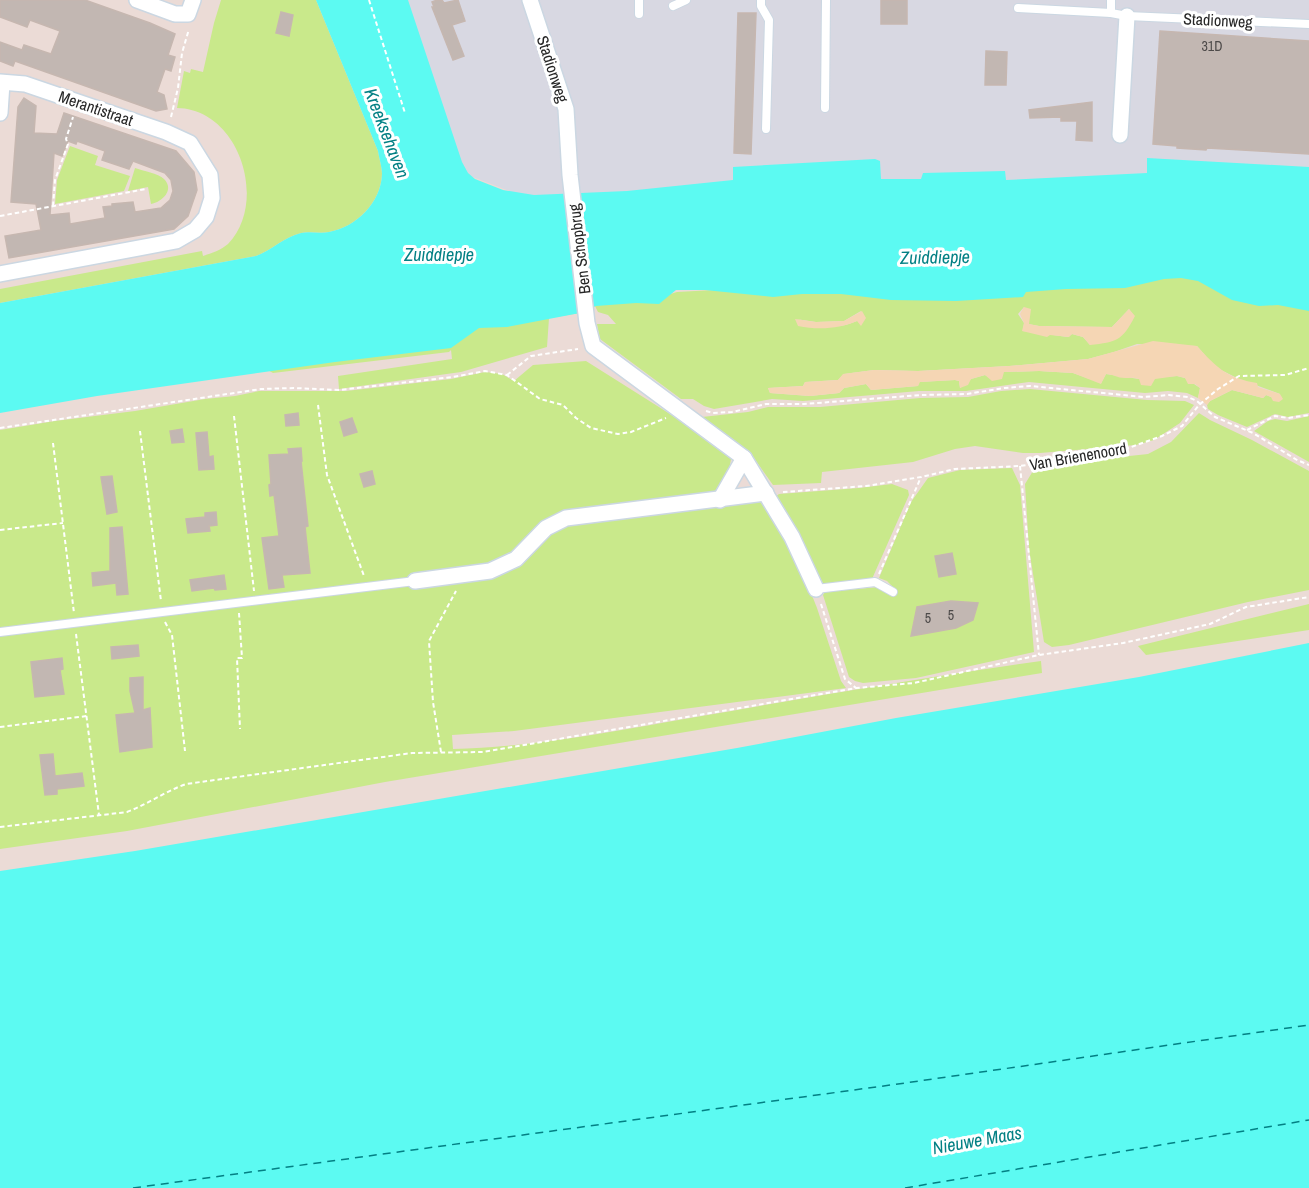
<svg xmlns="http://www.w3.org/2000/svg" width="1309" height="1188" font-family="'Archivo Narrow',sans-serif">
<style>
.industrial{fill:#d8d8e2}
.green{fill:#c9e98b;fill-rule:evenodd}
.sand{fill:#f5d6b4}
.water{fill:#5cfaf2}
.lines{fill:none;stroke-linecap:round;stroke-linejoin:round}
.ferry{stroke:#038084;stroke-width:1.5;stroke-dasharray:8 6;stroke-linecap:butt}
.building{fill:#c2b7b2;stroke:#c6b7b0;stroke-width:1.5;fill-rule:evenodd}
.service-casing{stroke:#cbd7e2;stroke-width:10}
.minor-casing{stroke:#cbd7e2;stroke-width:18}
.path{stroke:#fff;stroke-width:2;stroke-dasharray:4.5 3;stroke-linecap:butt}
.service{stroke:#fff;stroke-width:8}
.minor{stroke:#fff;stroke-width:15}
.labels{text-anchor:middle;dominant-baseline:central;stroke-width:6;stroke-linejoin:round;paint-order:stroke}
.number-label{font-size:14px;fill:#4d4a49}
.street-label{font-size:16px;fill:#262626;stroke:#fff}
.water-label{font-size:18px;font-style:italic;fill:#038084;stroke:#fff}
</style>
<rect width="100%" height="100%" fill="#ebdbd6"/>
<polygon class="industrial" points="358,0 1309,0 1309,202 566,213 434,162"/>
<g class="green">
<path d="M221,0H316L378,151C379,158 382,167 382,174C381,203 356,227 329,232C320,234 310,231 301,233C284,237 272,250 256,256L0,303V289L202,251L203,256C212,253 221,250 228,244C269,201 239,109 177,108L184,71L190,73L191,69L203,72L214,23Z"/>
<polygon points="70,146 98,156 95,165 130,176 124,191 55,204 57,180"/>
<path d="M135,168C143,171 158,173 164,179C175,190 162,202 151,204L148,187L128,191Z"/>
<path d="M1181,277L1309,284V413L1288,417L1275,414L1247,427L1218,415L1208,409L1207,405L1210,401L1232,390L1263,398L1266,395L1271,397L1280,394L1239,379L1215,367L1197,346L1137,344L1114,352L1088,359L1009,366L918,371L874,370L844,374L838,380L805,382L803,386L768,388L770,393L810,396L839,393L844,388L866,384L871,390L918,386L919,382L955,380L959,381L960,388L971,379L985,375L990,378L1003,372L1039,371L1073,373L1101,383L1106,374L1139,379L1177,376L1185,378L1200,388L1198,398L1187,393L1168,391L1145,393L1029,382L966,391H919L803,401L772,399L714,409L704,406L693,399H681L600,339L597,324H616L608,315L598,312L595,306L580,313L549,318L547,347L461,372L339,389L338,376L452,359L451,350L449,352L273,373L266,369L589,300L664,296L677,292L788,286ZM1024,307L1028,324L1039,326L1112,327L1129,309L1134,316L1090,345L1083,337L1072,334L1068,337L1023,331L1024,323L1018,314ZM861,311L857,321C833,331 820,325 796,319L816,322L844,321Z"/>
<path d="M586,361L724,448L731,459L728,477L713,495L584,510L528,542L479,577L565,523L763,499L797,558L817,608L841,681L846,688L514,731L452,735L453,749C535,747 616,731 696,717C811,697 926,677 1041,661L1042,673L385,782L127,831L0,849V430L55,421L135,411L205,399L235,396L259,391H346L451,379L485,372L502,374L514,381L533,365Z"/>
<polygon points="1030,389 1147,400 1185,401 1194,405 1180,423 1154,440 1136,445 1040,453 1023,453 975,446 955,449 913,462 822,472 821,483 773,485 751,454 702,417 748,412 768,407 820,407 920,398 968,397 1001,391"/>
<polygon points="1199,413 1210,420 1252,440 1309,471 1309,590 1248,602 1069,645 1052,647 1044,642 1029,549 1025,484 1036,466 1148,454 1171,442"/>
<polygon points="1309,416 1309,462 1254,431 1268,421 1275,419 1287,421"/>
<polygon points="1012,468 1020,485 1034,652 916,678 863,683 855,681 849,677 823,595 825,592 879,587 890,594 896,590 887,581 879,578 911,502 928,478 960,470"/>
<polygon points="892,484 908,490 909,495 872,579 830,585 819,583 774,498 779,494 859,488"/>
<polygon points="1309,604 1309,630 1146,655 1138,646"/>
</g>
<g class="sand">
<path d="M1024,307L1031,309L1029,324L1039,326L1112,327L1129,309L1135,316C1122,341 1117,342 1090,345L1083,337L1072,334L1069,337L1050,335L1047,337L1022,331L1024,323L1020,314Z"/>
<path d="M862,311L866,318L861,326L857,321C839,329 818,330 798,326L795,319L816,322L844,321Z"/>
<path d="M1153,341L1197,346C1217,368 1227,378 1257,383L1258,387L1280,394L1283,399L1279,402L1273,401L1271,397L1266,395L1263,398L1232,390L1210,401L1207,405L1198,398L1200,388L1195,384H1188L1185,378L1177,376L1155,379L1151,386L1141,385L1139,379C1133,377 1130,378 1125,378C1117,378 1113,374 1106,374L1101,384L1073,373L1039,371L1004,372L1002,379L992,381L985,375L971,379L968,385L960,388L959,381L955,380L920,382L918,386L871,390L866,384L844,388L839,393L810,396L770,393L768,388L803,386L805,382L838,380L843,374L874,370L918,371L1009,366L1088,359Z"/>
</g>
<g class="water">
<path d="M316,0H408L462,162L468,173L475,179L503,190L534,195L627,191L733,180V167L875,159L880,161L881,179H921L923,173L1005,171L1006,180L1147,173V158L1309,167V311L1278,305L1259,306L1232,300L1198,281L1181,278L1164,279L1125,288L1066,289L1026,292L1023,297L956,301L891,300L841,294H802L773,297L705,290H676L659,304L636,303L596,306L580,313L507,327L479,328L451,348L335,362L97,396L0,413V303L256,256C272,250 284,237 301,233C310,231 320,234 329,232C356,227 381,203 382,174C382,167 379,158 378,151Z"/>
<polygon points="1309,643 1309,1188 0,1188 0,871 135,851 737,748 896,718 1139,677"/>
</g>
<g class="lines">
<g class="ferry">
<polyline points="133,1188 898,1084 1309,1025"/>
<polyline points="905,1188 1309,1120"/>
</g>
</g>
<g class="building">
<polygon points="0,0 85,0 150,23 175,34 168,55 175,57 171,71 165,69 157,92 164,95 167,109 156,111 15,61 13,66 0,61 0,42 22,50 24,45 51,54 60,31 30,20 27,27 0,17"/>
<polygon points="437,0 442,0 444,3 458,0 465,21 452,25 464,56 453,60 432,7 434,7 432,2"/>
<rect x="881" y="0" width="26" height="24"/>
<polygon points="281,12 293,15 289,36 276,33"/>
<polygon points="738,13 756,13 751,154 734,153"/>
<polygon points="1160,31 1309,41 1309,154 1207,148 1206,150 1177,148 1177,146 1153,144"/>
<polygon points="986,51 1007,52 1006,85 985,85"/>
<path d="M24,98L36,106L34,133L57,134L64,113L176,151L194,172L197,190L188,216L174,229L9,258L5,236L41,230L36,204L11,202L18,107ZM68,141L76,144L77,141L105,151L102,160L129,169L133,161L165,173L171,180L173,191L170,200L161,208L135,212L133,202L112,204V206L103,207L105,218L70,224L69,213L50,215L54,153L62,156Z"/>
<polygon points="1092,102 1092,141 1076,140 1077,121 1061,121 1061,117 1030,118 1029,110"/>
<polygon points="298,413 299,425 286,426 285,415"/>
<polygon points="352,418 357,432 344,436 340,422"/>
<polygon points="182,429 184,442 172,443 170,431"/>
<polygon points="207,432 209,457 213,456 214,469 199,470 196,433"/>
<polygon points="301,448 302,461 301,461 308,526 305,527 310,573 282,575 284,587 269,589 262,538 279,536 274,495 270,496 269,485 271,484 269,455 289,454 288,449"/>
<polygon points="372,471 375,484 364,487 360,474"/>
<polygon points="112,476 117,512 107,514 101,477"/>
<polygon points="216,512 217,525 209,526 210,531 188,533 186,519 205,517 205,513"/>
<polygon points="122,527 128,594 117,595 116,583 93,586 92,573 110,571 110,528"/>
<polygon points="952,553 956,574 939,577 935,556"/>
<polygon points="224,575 226,589 215,590 214,588 192,591 190,580"/>
<polygon points="951,601 978,603 973,620 956,628 911,636 917,607"/>
<polygon points="138,645 139,656 112,659 111,647"/>
<polygon points="62,658 63,669 60,670 64,694 35,697 31,662"/>
<polygon points="143,677 143,710 150,708 152,747 120,752 116,715 135,713 130,691 130,678"/>
<polygon points="53,754 55,776 82,773 84,786 57,789 57,794 45,795 40,755"/>
</g>
<g class="lines">
<defs>
<g id="service">
<polyline points="761,0 761,6 769,20 766,129"/>
<polyline points="1111,0 1111,13 1127,16 1309,24"/>
<polyline points="673,6 686,0"/>
<polyline points="1018,8 1111,13"/>
<polyline points="639,14 639,0"/>
<polyline points="825,108 826,0"/>
<polyline points="816,589 875,582 893,592"/>
<polyline points="0,632 415,581"/>
</g>
<g id="minor">
<polyline points="137,0 175,14 188,14 193,0"/>
<polyline points="530,0 566,109 570,175 587,323 593,346 744,458 792,537 816,589"/>
<polyline points="0,82 25,84 166,132 190,143 210,175 212,198 206,217 195,230 176,241 0,274"/>
<polyline points="0,113 2,83"/>
<polyline points="1120,135 1127,16"/>
<polyline points="720,500 744,458"/>
<polyline points="415,581 490,571 516,559 546,528 566,518 766,493"/>
</g>
</defs>
<use href="#service" class="service-casing"/>
<use href="#minor" class="minor-casing"/>
<g class="path">
<polyline points="369,0 405,113"/>
<polyline points="171,117 178,88 182,53 189,29"/>
<polyline points="53,206 55,180 68,144 66,139 73,117"/>
<polyline points="0,216 146,189"/>
<polyline points="507,375 531,356 578,349"/>
<polyline points="318,405 327,475 364,576"/>
<polyline points="706,411 713,413 732,412 766,404 804,404 921,395 967,394 1004,388 1030,386 1144,397 1169,395 1188,397 1197,401 1215,417 1253,433 1297,460 1309,465"/>
<polyline points="234,416 254,591"/>
<polyline points="0,428 261,389 294,388 339,390 453,377 485,371 507,375 540,399 563,405 576,418 591,428 618,434 631,432 666,418"/>
<polyline points="1247,430 1275,416 1288,418 1309,415"/>
<polyline points="140,431 161,601"/>
<polyline points="53,443 74,613"/>
<polyline points="1020,466 1039,655"/>
<polyline points="783,492 866,486 921,477 955,469 1020,466 1120,451 1162,436 1182,426 1199,405 1218,389 1239,376 1285,375 1309,368"/>
<polyline points="0,530 63,523"/>
<polyline points="879,574 921,477"/>
<polyline points="821,604 845,679 856,688"/>
<polyline points="239,613 242,658 237,658 240,729"/>
<polyline points="165,622 172,635 185,751"/>
<polyline points="76,634 99,815"/>
<polyline points="0,727 87,716"/>
<polyline points="441,752 433,702 429,641 456,591"/>
<path d="M0,827L127,812C148,804 164,792 186,784L412,753L483,752L856,688L914,683L1039,655L1123,643L1210,624L1246,607L1309,597"/>
</g>
<use href="#service" class="service"/>
<use href="#minor" class="minor"/>
</g>
<g class="labels">
<g class="number-label">
<text x="1212" y="46">31D</text>
<text x="951" y="615">5</text>
<text x="928" y="618">5</text>
</g>
<g class="street-label">
<text transform="translate(1218 20) rotate(3)">Stadionweg</text>
<text transform="translate(553 69) rotate(72)">Stadionweg</text>
<text transform="translate(96 108) rotate(19)">Merantistraat</text>
<text transform="translate(579 249) rotate(-97)">Ben Schopbrug</text>
<text transform="translate(1078 456) rotate(-10)">Van Brienenoord</text>
</g>
<g class="water-label">
<text transform="translate(387 133) rotate(69)">Kreeksehaven</text>
<text x="439" y="254">Zuiddiepje</text>
<text transform="translate(935 257) rotate(-1)">Zuiddiepje</text>
<text transform="translate(977 1140) rotate(-10)">Nieuwe Maas</text>
</g>
</g>
</svg>
